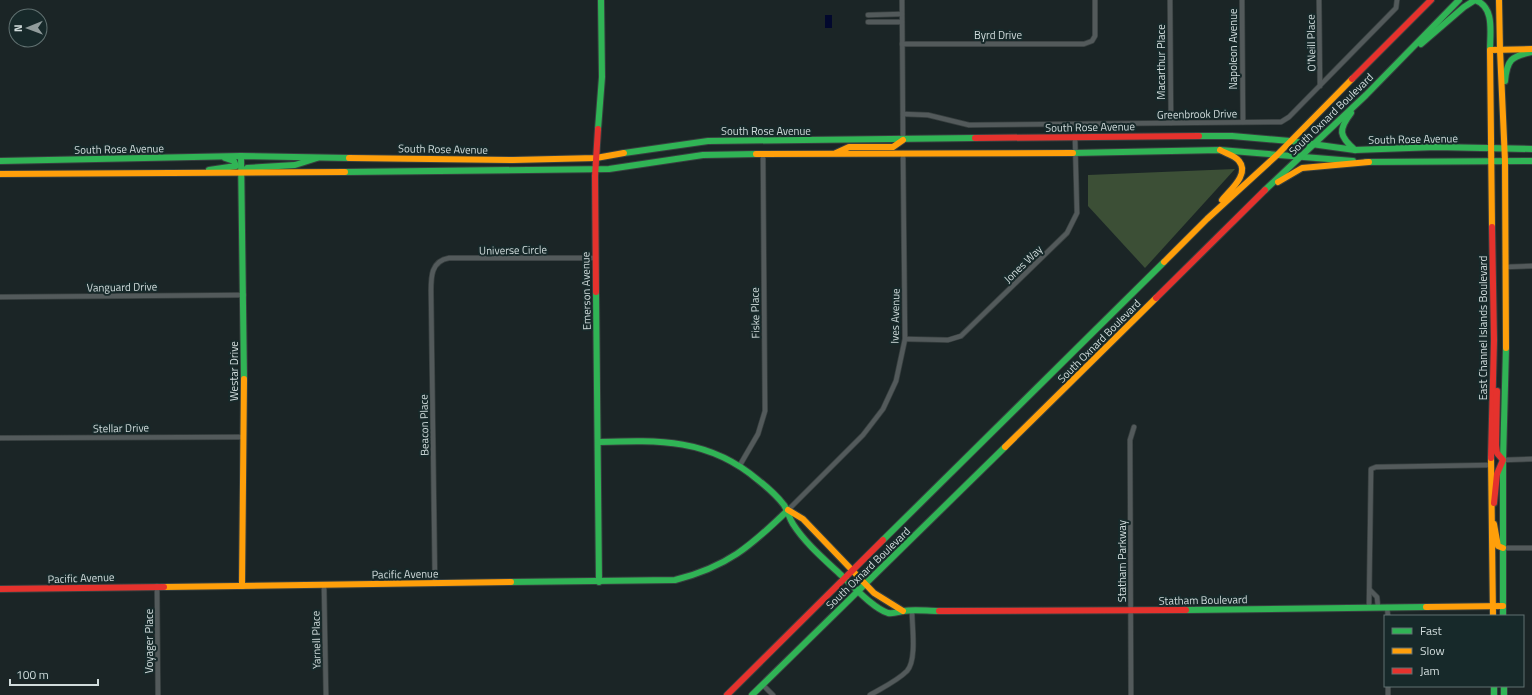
<svg xmlns="http://www.w3.org/2000/svg" width="1532" height="695" font-family="'Titillium Web',sans-serif">
<style>
.green{fill:#3c4f36}
.water{fill:#02082d}
.lines{fill:none;stroke-linecap:round;stroke-linejoin:round}
.street-casing{stroke:#373f3f;stroke-width:6}
.fast-casing{stroke:#373f3f;stroke-width:8}
.slow-casing{stroke:#373f3f;stroke-width:8}
.jam-casing{stroke:#373f3f;stroke-width:8}
.street{stroke:#535a5b;stroke-width:4.5}
.fast{stroke:#30b455;stroke-width:6}
.slow{stroke:#ff9f0a;stroke-width:6}
.jam{stroke:#e5322d;stroke-width:6}
.labels{text-anchor:middle;dominant-baseline:central;stroke-width:4;stroke-linejoin:round;paint-order:stroke}
.street-label{font-size:11px;fill:#d1dcdc;stroke:#17292a}
</style>
<rect width="100%" height="100%" fill="#1b2526"/>
<polygon class="green" points="1235,169 1145,268 1088,206 1088,175"/>
<rect class="water" x="825" y="15" width="7" height="13"/>
<g class="lines">
<defs>
<g id="street">
<polyline points="902,0 903,140"/>
<polyline points="1170,0 1171,123"/>
<polyline points="1242,0 1243,122"/>
<polyline points="1319,0 1320,86"/>
<polyline points="868,15 902,14"/>
<polyline points="868,22 902,22"/>
<polyline points="902,44 1084,44 1092,41 1095,36 1095,0"/>
<polyline points="903,114 928,115 969,125 1281,122 1289,117 1396,8 1397,0"/>
<polyline points="1505,267 1532,266"/>
<polyline points="0,297 244,295"/>
<polyline points="905,339 948,340 961,336 1067,233 1077,213 1075,137"/>
<polyline points="0,438 243,437"/>
<polyline points="1503,460 1532,459"/>
<polyline points="740,465 758,434 765,411 763,154"/>
<polyline points="788,510 863,435 883,409 896,381 905,339 903,153"/>
<polyline points="1503,548 1532,548"/>
<path d="M435,584L431,291C431,277 431,261 449,258H596"/>
<polyline points="324,585 326,695"/>
<polyline points="157,586 158,695"/>
<polyline points="1370,590 1377,597 1378,607"/>
<polyline points="1369,607 1371,469 1376,467 1491,465"/>
<polyline points="1387,607 1388,616"/>
<polyline points="763,685 773,695"/>
<polyline points="1388,686 1388,695"/>
<path d="M870,695C882,688 897,681 907,671C917,660 912,626 912,612"/>
<polyline points="1131,695 1130,440 1134,427"/>
</g>
<g id="fast">
<path d="M1421,44L1464,7L1475,0C1495,7 1490,32 1490,50"/>
<path d="M1505,81C1507,60 1511,56 1532,52"/>
<path d="M1351,113C1338,130 1339,136 1355,150"/>
<polyline points="598,129 602,77 601,0"/>
<polyline points="1199,136 1232,136 1290,141 1355,150 1436,147 1532,149"/>
<polyline points="624,153 708,141 975,138"/>
<polyline points="1073,153 1220,150 1353,161"/>
<polyline points="241,156 244,379"/>
<polyline points="0,161 241,156 349,158"/>
<polyline points="1366,162 1532,161"/>
<polyline points="209,170 236,166 234,161 225,158"/>
<polyline points="345,172 609,169 703,155 756,154"/>
<polyline points="242,173 247,168 295,165 317,158"/>
<polyline points="1265,190 1366,95 1459,0"/>
<polyline points="596,292 599,582"/>
<path d="M598,442C658,440 709,438 758,480C767,487 777,496 784,505C788,511 789,518 793,524C805,543 825,560 841,575C853,586 873,608 888,613C893,614 898,612 903,611C915,609 927,611 939,611"/>
<polyline points="883,540 1164,262"/>
<path d="M511,582L675,580C727,567 751,546 788,510"/>
<polyline points="1186,610 1426,607"/>
<polyline points="1503,616 1503,460 1506,348"/>
<polyline points="1494,686 1494,695"/>
<polyline points="1504,686 1504,695"/>
<polyline points="752,695 1005,447"/>
</g>
<g id="slow">
<polyline points="1499,0 1500,50"/>
<polyline points="1500,50 1505,161 1506,348"/>
<path d="M1220,150C1225,153 1236,156 1239,161C1250,174 1230,190 1222,200"/>
<polyline points="836,153 849,147 893,147 903,140"/>
<polyline points="756,154 1073,153"/>
<polyline points="349,158 513,160 596,158 624,153"/>
<polyline points="0,174 345,172"/>
<polyline points="1278,182 1302,168 1369,162"/>
<polyline points="1492,227 1490,50 1532,49"/>
<polyline points="1164,262 1207,219 1277,155 1352,79"/>
<polyline points="1005,447 1156,298"/>
<polyline points="1491,458 1493,616"/>
<polyline points="788,510 803,519 874,593 903,611"/>
<polyline points="1494,524 1498,546 1503,548"/>
<polyline points="242,586 244,379"/>
<polyline points="164,587 511,582"/>
<polyline points="1426,607 1503,606"/>
</g>
<g id="jam">
<polyline points="1352,79 1431,0"/>
<polyline points="975,138 1199,136"/>
<polyline points="596,292 595,176 598,129"/>
<polyline points="1156,298 1265,190"/>
<polyline points="1491,458 1494,340 1492,227"/>
<polyline points="1494,503 1497,474 1503,460 1497,453 1496,445 1497,391"/>
<polyline points="0,589 164,587"/>
<polyline points="939,611 1186,610"/>
<polyline points="727,695 883,540"/>
</g>
</defs>
<use href="#street" class="street-casing"/>
<use href="#fast" class="fast-casing"/>
<use href="#slow" class="slow-casing"/>
<use href="#jam" class="jam-casing"/>
<use href="#street" class="street"/>
<use href="#fast" class="fast"/>
<use href="#slow" class="slow"/>
<use href="#jam" class="jam"/>
</g>
<g class="labels">
<g class="street-label">
<text x="998" y="35">Byrd Drive</text>
<text transform="translate(1311 43) rotate(-91)">O'Neill Place</text>
<text transform="translate(1233 49) rotate(-90)">Napoleon Avenue</text>
<text transform="translate(1161 62) rotate(-90)">Macarthur Place</text>
<text transform="translate(1197 114) rotate(-1)">Greenbrook Drive</text>
<text transform="translate(1331 114) rotate(-44)">South Oxnard Boulevard</text>
<text transform="translate(1090 127) rotate(-1)">South Rose Avenue</text>
<text x="766" y="131">South Rose Avenue</text>
<text transform="translate(1413 139) rotate(-1)">South Rose Avenue</text>
<text transform="translate(119 149) rotate(-1)">South Rose Avenue</text>
<text transform="translate(443 149) rotate(1)">South Rose Avenue</text>
<text transform="translate(513 250) rotate(-1)">Universe Circle</text>
<text transform="translate(1023 264) rotate(-44)">Jones Way</text>
<text transform="translate(122 287) rotate(-1)">Vanguard Drive</text>
<text transform="translate(586 291) rotate(-91)">Emerson Avenue</text>
<text transform="translate(755 313) rotate(-91)">Fiske Place</text>
<text transform="translate(895 316) rotate(-89)">Ives Avenue</text>
<text transform="translate(1483 328) rotate(-90)">East Channel Islands Boulevard</text>
<text transform="translate(1099 341) rotate(-45)">South Oxnard Boulevard</text>
<text transform="translate(234 371) rotate(-90)">Westar Drive</text>
<text transform="translate(424 425) rotate(-91)">Beacon Place</text>
<text transform="translate(121 428) rotate(-1)">Stellar Drive</text>
<text transform="translate(1122 561) rotate(-90)">Statham Parkway</text>
<text transform="translate(868 568) rotate(-44)">South Oxnard Boulevard</text>
<text transform="translate(405 574) rotate(-1)">Pacific Avenue</text>
<text transform="translate(81 578) rotate(-2)">Pacific Avenue</text>
<text transform="translate(1203 600) rotate(-1)">Statham Boulevard</text>
<text transform="translate(316 640) rotate(-91)">Yarnell Place</text>
<text transform="translate(149 641) rotate(-90)">Voyager Place</text>
</g>
</g>
<rect x="1384" y="615" width="140" height="72" fill="#17292a" stroke="#617171"/>
<rect x="1392" y="628" width="20" height="6" fill="#30b455" stroke="#617171"/>
<text x="1420" y="635" font-size="12" fill="#d1dcdc">Fast</text>
<rect x="1392" y="648" width="20" height="6" fill="#ff9f0a" stroke="#617171"/>
<text x="1420" y="655" font-size="12" fill="#d1dcdc">Slow</text>
<rect x="1392" y="668" width="20" height="6" fill="#e5322d" stroke="#617171"/>
<text x="1420" y="675" font-size="12" fill="#d1dcdc">Jam</text>
<g transform="translate(28 28) rotate(269)"><circle r="19" fill="#17292a" stroke="#617171"/>
<path d="M0-3L7 15L0 10L-7 15Z" fill="#919c9c"/>
<text y="-6" font-size="11" font-weight="bold" text-anchor="middle" fill="#d1dcdc">N</text>
</g>
<path d="M10 679v6h88v-6" fill="none" stroke="#d1dcdc" stroke-width="2"/>
<text x="16" y="679" font-size="12" fill="#d1dcdc" stroke="#17292a" stroke-width="3" paint-order="stroke">100 m</text>
</svg>
